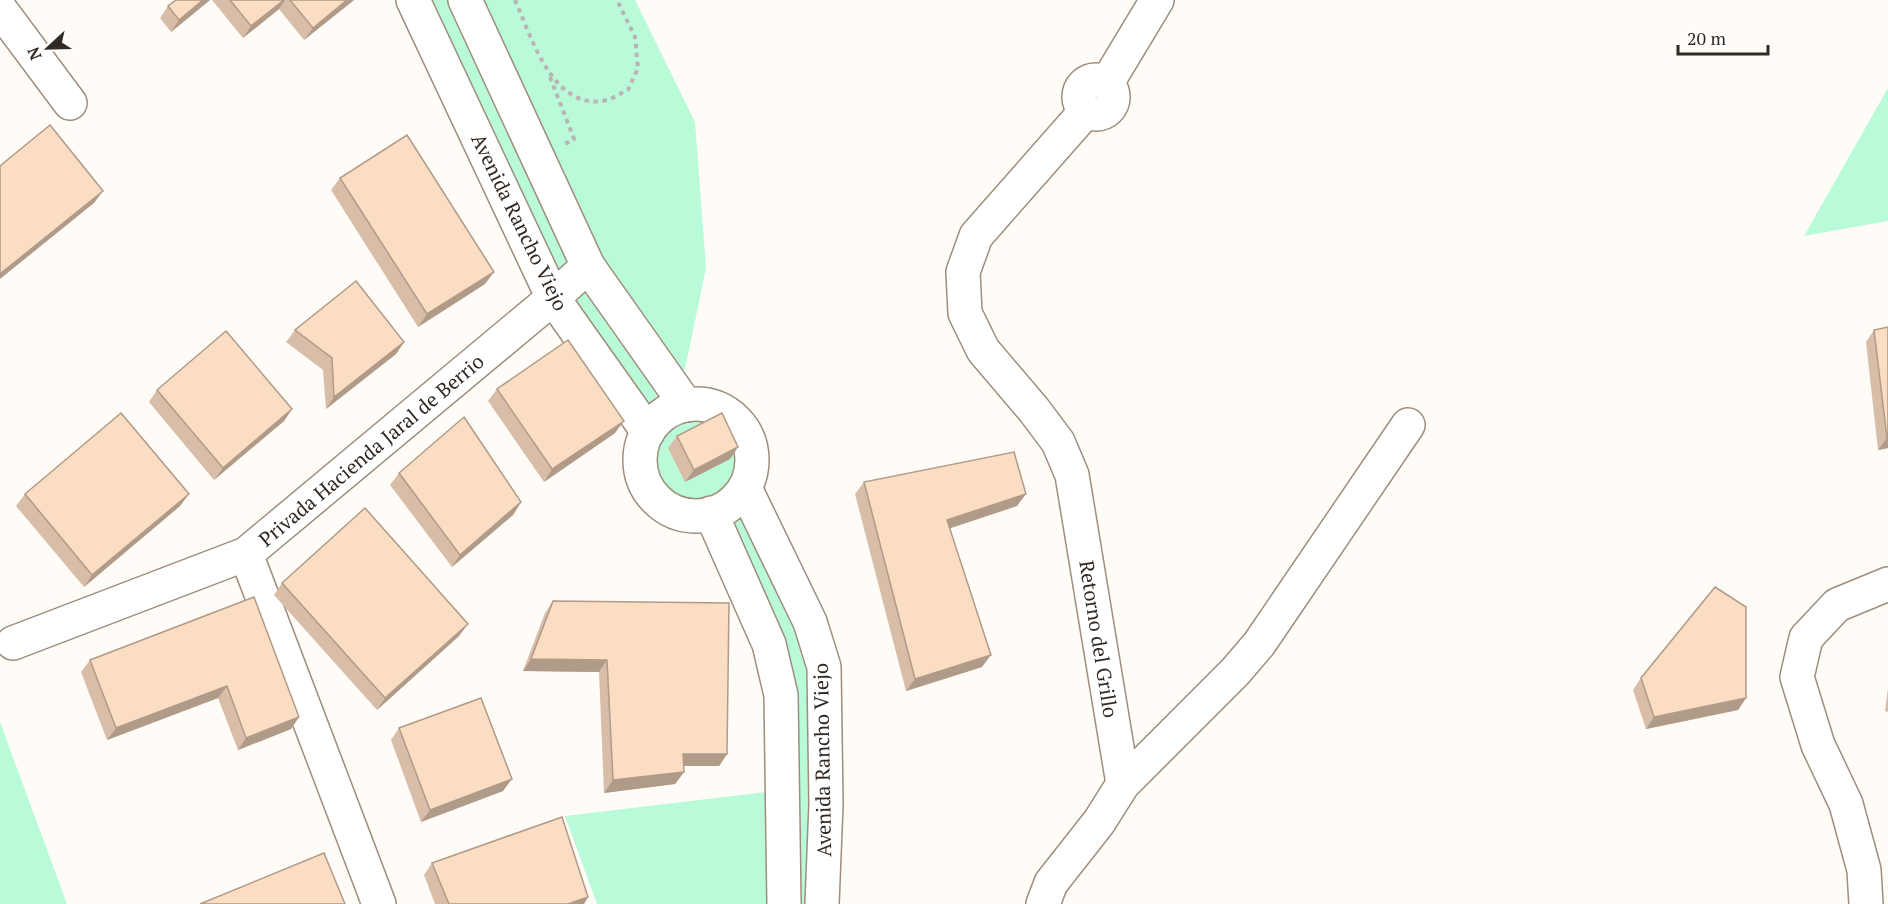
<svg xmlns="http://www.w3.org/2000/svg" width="1888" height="904" font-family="'PT Serif',serif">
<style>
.green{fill:#b9fbd8}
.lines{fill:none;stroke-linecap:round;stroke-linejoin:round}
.minor-casing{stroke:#9f8d7d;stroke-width:36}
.path{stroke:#bbb5b1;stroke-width:4;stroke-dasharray:4.5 4.5;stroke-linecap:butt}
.minor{stroke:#fff;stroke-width:33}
.wall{fill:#d8bea8}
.shaded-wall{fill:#b09b88}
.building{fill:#fbddc3;stroke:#b09b88;stroke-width:1.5}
.labels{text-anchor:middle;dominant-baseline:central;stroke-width:4.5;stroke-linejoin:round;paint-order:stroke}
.street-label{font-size:20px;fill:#312923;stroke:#fff}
</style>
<rect width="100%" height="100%" fill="#fffbf7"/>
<g class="green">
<path d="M413,0H635L695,122L706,268L685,369L670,382C680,389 690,399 701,404C707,407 714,406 720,409C746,423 753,446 751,474L810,622L822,904H597L565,816L782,790L781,695L711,514C705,514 698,516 692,516C655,514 639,478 642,446L553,298Z"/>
<polygon points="1888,88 1888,221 1804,236"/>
<polygon points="0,722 67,904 0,904"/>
</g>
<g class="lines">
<defs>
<g id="minor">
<polyline points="413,0 553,298 648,432"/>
<polyline points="465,0 588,266 686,405"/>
<polyline points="0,9 70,103"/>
<circle cx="1096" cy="97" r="17"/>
<polyline points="1107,83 1157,0"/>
<polyline points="1086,111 976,236 963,272 965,313 983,350 1034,410 1058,442 1072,475 1123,784"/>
<circle cx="696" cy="460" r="56"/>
<polyline points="745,488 810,622 824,667 826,804 822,904"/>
<polyline points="711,513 769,644 781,695 784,904"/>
<polyline points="246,554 379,904"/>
<polyline points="13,643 246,554 553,298 588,266"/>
<polyline points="1043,904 1051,883 1099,822 1123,784 1235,672 1259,644 1408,425"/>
<polyline points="1866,904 1864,870 1846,804 1818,745 1797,677 1806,638 1837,605 1888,584"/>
</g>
</defs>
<use href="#minor" class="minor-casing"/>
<g class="path">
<path d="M515,0C531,36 553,113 607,100C614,98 621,93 628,90L638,68L635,37L617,0"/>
<polyline points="550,77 574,139 565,144"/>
</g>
<use href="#minor" class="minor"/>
</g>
<g class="wall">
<polygon points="176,0 210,0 171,32 160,18 168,6"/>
<polygon points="212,0 354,0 304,40 279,9 243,38"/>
<polygon points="340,178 485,284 418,327 331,190"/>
<polygon points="1888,327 1888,448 1878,450 1866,342 1874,330"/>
<polygon points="295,330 404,342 396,354 326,409 323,370 286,342"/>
<polygon points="497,389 615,433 544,482 488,401"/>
<polygon points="157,390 292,409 284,421 214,480 149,402"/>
<polygon points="677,436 738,447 730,459 685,482 668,448"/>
<polygon points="399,473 521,502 513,515 452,567 390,485"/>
<polygon points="864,482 1017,506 950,528 982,667 906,691 855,494"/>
<polygon points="25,494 180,506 84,587 16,506"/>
<polygon points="282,583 459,636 377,710 274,595"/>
<polygon points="254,597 299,717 291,729 238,750 218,698 107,740 81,672 90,660"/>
<polygon points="553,601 727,754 719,766 684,766 684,772 675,784 604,793 599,672 523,671 545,613"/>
<polygon points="1641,678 1746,698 1738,710 1646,729 1633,690"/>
<polygon points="1888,688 1888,712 1885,711"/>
<polygon points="399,728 503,791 421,822 391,740"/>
<polygon points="432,863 588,897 584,904 435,904 424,875"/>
</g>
<g class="shaded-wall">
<polygon points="203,0 210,0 171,32 179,20"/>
<polygon points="284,0 285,0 279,9 243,38 251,26"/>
<polygon points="347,0 354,0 304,40 313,28"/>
<polygon points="103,191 94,203 0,279 0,274"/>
<polygon points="494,272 485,284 418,327 427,314"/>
<polygon points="404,342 396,354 326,409 334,397"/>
<polygon points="292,409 284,421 214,480 223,468"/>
<polygon points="624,421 615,433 544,482 552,469"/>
<polygon points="1887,438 1888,438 1888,448 1878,450"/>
<polygon points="738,447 730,459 685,482 694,470"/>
<polygon points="189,494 180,506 84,587 92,575"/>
<polygon points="1026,494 1017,506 939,532 947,520"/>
<polygon points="521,502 513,515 452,567 460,555"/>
<polygon points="468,624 459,636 377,710 385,698"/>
<polygon points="991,655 982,667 906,691 915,679"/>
<polygon points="531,659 607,660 599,672 523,671"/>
<polygon points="227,686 218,698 107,740 116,728"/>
<polygon points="1746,698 1738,710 1646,729 1654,717"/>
<polygon points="299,717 291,729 238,750 246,738"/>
<polygon points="683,754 727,754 719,766 674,766"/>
<polygon points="684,772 675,784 604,793 613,780"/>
<polygon points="512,779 503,791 421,822 430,810"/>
<polygon points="588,897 584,904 568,904"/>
</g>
<g class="building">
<polygon points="176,0 203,0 179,20 168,6"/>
<polygon points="230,0 284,0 251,26"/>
<polygon points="290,0 347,0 313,28"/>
<polygon points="50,125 103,191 0,274 0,166"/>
<polygon points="407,135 494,272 427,314 340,178"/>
<polygon points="356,281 404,342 334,397 332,358 295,330"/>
<polygon points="1888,327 1888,438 1887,438 1874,330"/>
<polygon points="226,331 292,409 223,468 157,390"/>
<polygon points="568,340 624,421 552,469 497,389"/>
<polygon points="121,413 189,494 92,575 25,494"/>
<polygon points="722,413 738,447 694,470 677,436"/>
<polygon points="464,417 521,502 460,555 399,473"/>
<polygon points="1014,452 1026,494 947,520 991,655 915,679 864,482"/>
<polygon points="365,508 468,624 385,698 282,583"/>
<polygon points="1715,587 1746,607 1746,698 1654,717 1641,678"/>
<polygon points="254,597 299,717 246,738 227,686 116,728 90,660"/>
<polygon points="553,601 729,603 727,754 683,754 684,772 613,780 607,660 531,659"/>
<polygon points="481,698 512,779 430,810 399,728"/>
<polygon points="562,817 588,897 568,904 449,904 432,863"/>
<polygon points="324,853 345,904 200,904"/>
</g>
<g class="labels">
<g class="street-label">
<text transform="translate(520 222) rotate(64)">Avenida Rancho Viejo</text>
<text transform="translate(371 450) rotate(-40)">Privada Hacienda Jaral de Berrio</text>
<text transform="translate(1099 639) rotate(81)">Retorno del Grillo</text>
<text transform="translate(822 760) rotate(-91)">Avenida Rancho Viejo</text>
</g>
</g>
<g transform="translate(48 48) rotate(248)" stroke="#ffffff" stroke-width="4.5" paint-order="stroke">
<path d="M0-4.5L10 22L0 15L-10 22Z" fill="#312923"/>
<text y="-9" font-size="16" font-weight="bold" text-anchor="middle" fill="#312923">N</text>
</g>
<path d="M1678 45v9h90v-9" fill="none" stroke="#312923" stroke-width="3"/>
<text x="1687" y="45" font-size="18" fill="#312923" stroke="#ffffff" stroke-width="4.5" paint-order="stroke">20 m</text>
</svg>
